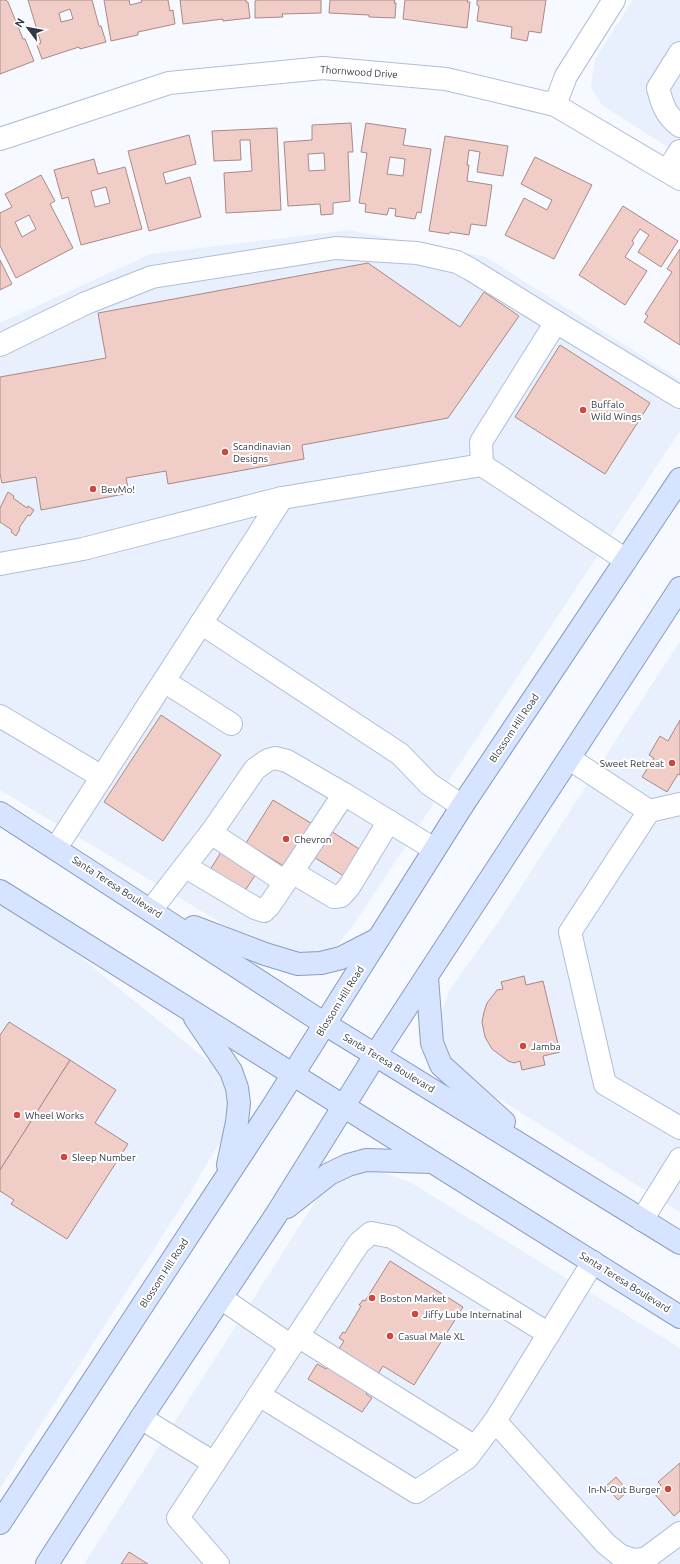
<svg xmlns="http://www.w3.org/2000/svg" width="680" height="1564" font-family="Ubuntu,sans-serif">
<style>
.built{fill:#e8effd}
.building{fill:#f1cdc8;stroke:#aa8984;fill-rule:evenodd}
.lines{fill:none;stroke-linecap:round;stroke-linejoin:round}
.minor-casing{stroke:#b0bed9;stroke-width:24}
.major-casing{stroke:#8b9cbe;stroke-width:24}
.minor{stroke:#fff;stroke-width:22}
.major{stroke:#d6e4ff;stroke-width:22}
.poi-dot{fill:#d3453a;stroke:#fff;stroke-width:1.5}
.labels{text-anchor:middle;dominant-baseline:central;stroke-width:4;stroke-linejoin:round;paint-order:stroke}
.street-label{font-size:10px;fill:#333944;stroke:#fff}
.poi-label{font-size:10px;fill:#333944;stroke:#fff;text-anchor:start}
</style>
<rect width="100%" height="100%" fill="#f6f9ff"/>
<g class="built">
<polygon points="633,0 680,0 680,155 602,105 591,87 595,59"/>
<polygon points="349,230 486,257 680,380 680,431 352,927 335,948 314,955 286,953 253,942 0,790 0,323 151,254"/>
<polygon points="680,641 680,1212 467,1079 452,1064 440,1040 439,1020 449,991 499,921"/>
<polygon points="0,892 212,1064 223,1080 231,1108 228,1128 191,1191 0,1488"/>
<polygon points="356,1170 378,1171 410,1182 680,1348 680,1564 84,1564 322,1191"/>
</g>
<g class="building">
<polygon points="0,0 6,0 8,2 23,39 25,39 34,61 0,74"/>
<path d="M28,0H92L99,26H101L106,42L80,49L79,47L42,59L37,45L41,43ZM70,9L73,19L61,22L59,13Z"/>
<polygon points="104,0 129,0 130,5 142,2 141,0 168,0 170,11 173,10 175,24 138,32 138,35 111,41"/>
<polygon points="180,0 246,0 246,2 248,2 250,18 223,21 223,19 183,24"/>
<polygon points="257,0 321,0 321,13 282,14 283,17 255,18 255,1"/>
<polygon points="330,0 395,0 394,3 396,3 395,18 369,17 369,15 329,13"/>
<polygon points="405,0 468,0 467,2 470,2 467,28 403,19"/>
<polygon points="477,0 546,0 541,33 529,31 527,41 511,38 512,27 477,21 479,6 477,5"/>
<path d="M351,123L353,152H348L350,201L333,203V214L321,215L320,204L288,206L284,142L312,140V125ZM324,153L325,170L309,171L308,154Z"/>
<path d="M366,123L406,129L403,145L431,149L421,213L417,212L415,219L395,216L396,209L389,208L387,215L365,212L366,204L359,203L367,153L361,152ZM390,157L405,159L403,176L387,174Z"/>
<polygon points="277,128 281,210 226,213 224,173 252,171 250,140 240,140 241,160 214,161 212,131"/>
<polygon points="189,135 196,164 163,173 166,184 190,177 201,217 149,231 128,151"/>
<polygon points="445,136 508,146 503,176 477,172 480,152 469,150 467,165 469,165 467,181 492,185 486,226 471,224 469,235 450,232 449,234 429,231"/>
<polygon points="535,157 592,185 554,259 505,235 524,198 547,210 552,200 521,184"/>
<path d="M94,159L98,174L125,167L142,229L81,245L68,197L62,199L54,170ZM106,187L110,203L95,207L91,191Z"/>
<path d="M41,175L55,201L50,204L73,248L16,278L0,246V213L12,207L5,194ZM29,215L36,229L22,237L15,222Z"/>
<polygon points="623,206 678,241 661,267 638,252 649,235 640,229 632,241 634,243 625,257 647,271 625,305 579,275"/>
<polygon points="680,249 680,345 644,322 648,316 645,314 672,272 667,269"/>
<polygon points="0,260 12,284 0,290"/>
<polygon points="368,263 460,327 484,292 519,316 448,418 302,445 304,459 168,484 166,471 126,478 129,493 41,510 36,477 2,483 0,474 0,377 106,358 98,313"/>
<polygon points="560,345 650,403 605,474 515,417"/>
<polygon points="8,492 14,496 13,498 27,508 28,506 34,510 30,516 28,515 19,528 20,529 16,536 11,532 12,530 0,522 0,508"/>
<polygon points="161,715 221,755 163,841 104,802"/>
<polygon points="680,720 680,775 678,774 667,792 642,777 654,758 649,755 660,736 668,741"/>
<polygon points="273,800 314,825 287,868 246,843"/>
<polygon points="326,828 364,852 347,878 309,854"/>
<polygon points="223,849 258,871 242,895 208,873"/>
<polygon points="524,976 526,985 543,981 560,1052 543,1056 545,1065 522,1070 520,1061 514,1063 508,1061 492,1049 485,1037 482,1022 484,1012 487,1003 497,990 503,989 501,982"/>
<polygon points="9,1022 70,1060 0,1170 0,1035"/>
<polygon points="70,1060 116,1090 95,1123 128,1144 67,1239 11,1204 14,1200 0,1191 0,1170"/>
<polygon points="390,1261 463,1307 414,1385 383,1366 366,1394 372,1398 362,1412 308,1379 317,1364 326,1369 344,1341 339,1338 343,1332 345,1333 361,1306 359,1305 363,1300 365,1301"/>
<polygon points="680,1463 680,1511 674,1516 653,1492 661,1485 658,1482"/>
<polygon points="616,1477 628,1491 618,1500 606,1486"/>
<polygon points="129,1552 148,1564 121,1564"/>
</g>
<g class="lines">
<defs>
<g id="minor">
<path d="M680,53L658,88C662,104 666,116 680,126"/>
<polyline points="555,105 566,76 614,0"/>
<polyline points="0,139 169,83 323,68 446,79 555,105 680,179"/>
<polyline points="667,171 680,151"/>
<polyline points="0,345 86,303 152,277 336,248 417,253 457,262 470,269 556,322 680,397"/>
<polyline points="482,465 481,442 556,322"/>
<polyline points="0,564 83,549 282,498 482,465 626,560"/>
<polyline points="201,623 400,754 429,784 462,806"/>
<polyline points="164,681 231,724"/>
<polyline points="0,716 102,777"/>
<polyline points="570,759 649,811 680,804"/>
<polyline points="649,811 570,932 605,1084 680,1128"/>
<polyline points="211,833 285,882"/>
<polyline points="56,848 282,498"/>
<polyline points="186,867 255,908 264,911 269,906 292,872 334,897 341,896 349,887 389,821"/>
<polyline points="292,872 344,794"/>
<polyline points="151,910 213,830 255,769 268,760 275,758 287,761 344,794 434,849"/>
<polyline points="642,1220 680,1159"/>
<polyline points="221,1298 291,1346"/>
<polyline points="298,1336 475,1447"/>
<polyline points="259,1395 416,1492 467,1458 495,1421 593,1262"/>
<polyline points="141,1418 214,1463"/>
<polyline points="495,1421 606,1544 621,1556 633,1560 645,1559 680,1533"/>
<polyline points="218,1564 178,1518 359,1243 371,1233 392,1237 549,1334"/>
</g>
<g id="major">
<polyline points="0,813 325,1024 680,1243"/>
<polyline points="0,891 680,1317"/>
<polyline points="194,927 265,954 298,964 321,963 341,958 378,939"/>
<polyline points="427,977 432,1043 441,1065 504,1122"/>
<polyline points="195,1018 231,1071 237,1088 239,1103 237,1122 228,1165"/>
<polyline points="287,1207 329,1174 348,1165 366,1160 432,1162"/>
<polyline points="0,1523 273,1106 462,806 680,479"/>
<polyline points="47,1564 141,1418 276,1215 376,1054 680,588"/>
</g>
</defs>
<use href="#minor" class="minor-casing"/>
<use href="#major" class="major-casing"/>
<use href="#minor" class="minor"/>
<use href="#major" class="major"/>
</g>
<g class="poi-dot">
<circle cx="583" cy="410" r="4"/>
<circle cx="225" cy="452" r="4"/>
<circle cx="93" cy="489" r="4"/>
<circle cx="672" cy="763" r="4"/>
<circle cx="286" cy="839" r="4"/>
<circle cx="523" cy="1046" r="4"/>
<circle cx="17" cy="1115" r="4"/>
<circle cx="64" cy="1157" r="4"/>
<circle cx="372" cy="1298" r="4"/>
<circle cx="415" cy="1314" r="4"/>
<circle cx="390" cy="1336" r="4"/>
<circle cx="668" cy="1489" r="4"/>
</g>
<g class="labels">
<g class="street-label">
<text transform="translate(359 72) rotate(4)">Thornwood Drive</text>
<text transform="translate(514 728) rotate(-56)">Blossom Hill Road</text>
<text transform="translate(117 887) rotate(33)">Santa Teresa Boulevard</text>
<text transform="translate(340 1001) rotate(-58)">Blossom Hill Road</text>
<text transform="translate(389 1063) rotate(31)">Santa Teresa Boulevard</text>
<text transform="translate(164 1273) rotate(-57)">Blossom Hill Road</text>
<text transform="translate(625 1282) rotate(32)">Santa Teresa Boulevard</text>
</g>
<g class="poi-label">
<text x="591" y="404">Buffalo<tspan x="591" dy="12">Wild Wings</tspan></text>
<text x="233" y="446">Scandinavian<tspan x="233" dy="12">Designs</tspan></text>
<text x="101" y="489">BevMo!</text>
<text x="664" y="763" text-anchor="end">Sweet Retreat</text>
<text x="294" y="839">Chevron</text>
<text x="531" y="1046">Jamba</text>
<text x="25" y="1115">Wheel Works</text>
<text x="72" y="1157">Sleep Number</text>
<text x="380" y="1298">Boston Market</text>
<text x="423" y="1314">Jiffy Lube Internatinal</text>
<text x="398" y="1336">Casual Male XL</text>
<text x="660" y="1489" text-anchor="end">In-N-Out Burger</text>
</g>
</g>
<g transform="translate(28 28) rotate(302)" stroke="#ffffff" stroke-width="3" paint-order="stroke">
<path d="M0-3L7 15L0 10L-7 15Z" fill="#333944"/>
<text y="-6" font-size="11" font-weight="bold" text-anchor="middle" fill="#333944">N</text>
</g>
</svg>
